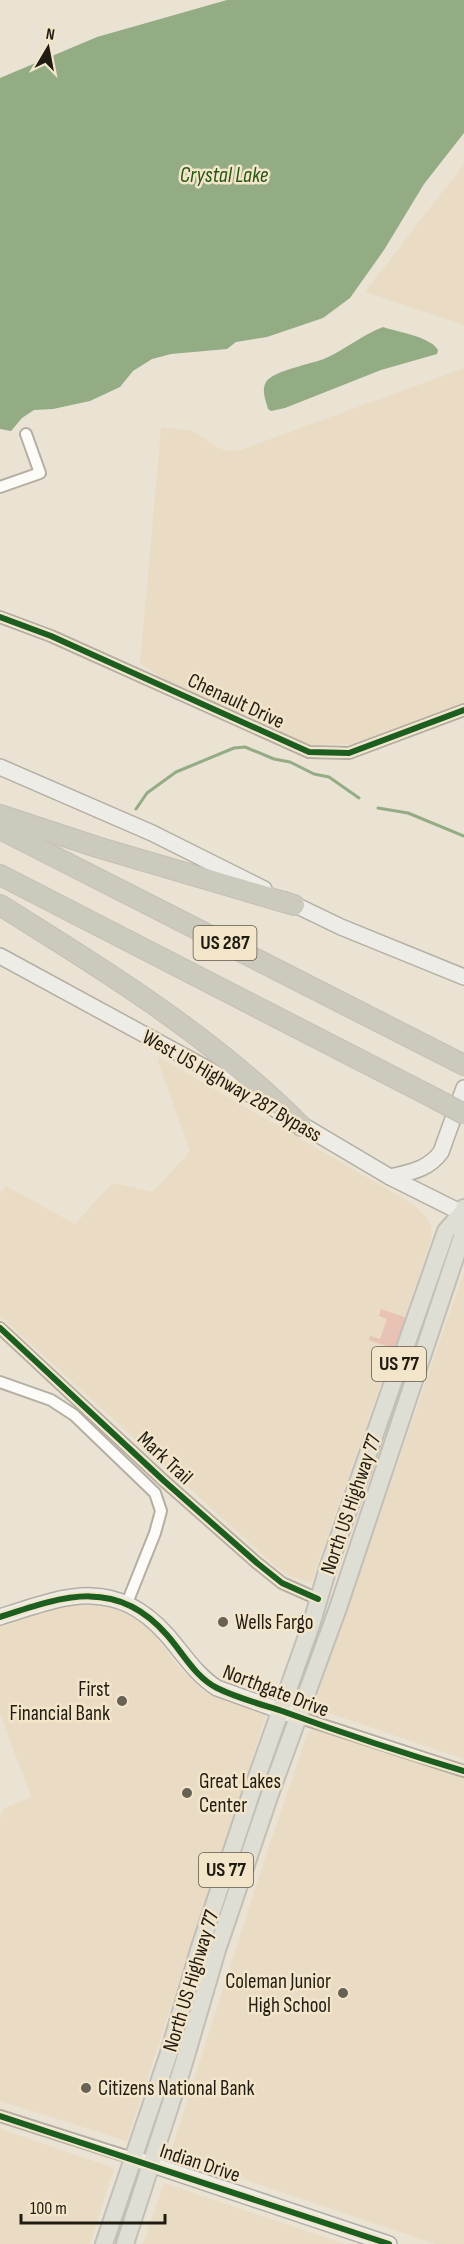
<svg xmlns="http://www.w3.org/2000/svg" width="464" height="2244" font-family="'Sofia Sans Condensed',sans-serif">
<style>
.built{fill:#eadcc4}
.green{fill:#e7c2b5}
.water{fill:#93ac84}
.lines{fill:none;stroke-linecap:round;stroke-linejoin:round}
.stream{stroke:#93ac84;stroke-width:3}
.street-casing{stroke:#b4aea3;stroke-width:14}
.secondary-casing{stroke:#b4aea3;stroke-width:18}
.primary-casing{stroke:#c3bfb7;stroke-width:20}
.highway-casing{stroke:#c3bfb7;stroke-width:22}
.street{stroke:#fcfbf8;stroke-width:10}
.secondary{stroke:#edece7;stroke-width:15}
.primary{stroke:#dfded5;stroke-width:16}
.highway{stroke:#cbcabd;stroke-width:20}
.highway-bridge-casing{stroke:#c3bfb7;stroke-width:22;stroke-linecap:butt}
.highway-bridge{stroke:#cbcabd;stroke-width:20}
.cycleway-casing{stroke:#f3e5ca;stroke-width:10}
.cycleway{stroke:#1b5e20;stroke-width:6}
.poi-dot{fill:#676156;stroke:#f3e5ca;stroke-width:2}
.labels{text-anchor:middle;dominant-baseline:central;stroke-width:5;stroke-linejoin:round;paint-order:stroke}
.shield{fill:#f3e5ca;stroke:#60584a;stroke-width:1.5}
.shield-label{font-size:20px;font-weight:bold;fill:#211c13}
.street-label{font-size:21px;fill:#211c13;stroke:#f3e5ca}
.poi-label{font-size:21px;fill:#211c13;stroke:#f3e5ca;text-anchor:start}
.water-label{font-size:22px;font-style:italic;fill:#255912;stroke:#f3e5ca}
</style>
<rect width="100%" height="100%" fill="#eae2d3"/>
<g class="built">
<polygon points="464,164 464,325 365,292"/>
<polygon points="464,368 464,717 382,746 378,751 350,744 307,745 170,683 140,664 161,427 193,431 218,448 229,451 240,450"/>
<polygon points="159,1057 413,1204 425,1216 431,1226 432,1236 424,1262 311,1583 289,1576 277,1568 0,1316 0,1193 6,1186 75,1224 112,1183 153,1192 190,1151 158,1062"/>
<polygon points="464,1271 464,1759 326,1712 317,1697"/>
<polygon points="88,1602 129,1613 145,1622 180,1668 202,1690 223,1699 261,1712 266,1716 127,2141 0,2101 0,1818 3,1809 31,1797 0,1714 0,1623 43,1607"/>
<polygon points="316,1727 464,1778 464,2244 436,2244 178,2157 173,2153 172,2148 265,1858 308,1732"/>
<polygon points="0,2129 114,2168 90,2244 0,2244"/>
<polygon points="164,2183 345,2244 143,2244"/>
</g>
<polygon class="green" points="381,1309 407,1318 403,1344 395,1349 369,1340 370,1336 380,1339 387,1319 379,1316"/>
<g class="water">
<polygon points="227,0 464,0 464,133 424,184 384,250 350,298 323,318 267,337 236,342 227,349 171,354 152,359 133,371 120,387 90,401 53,409 34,410 22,418 11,431 0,429 0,78 97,37"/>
<path d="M383,327C398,332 431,337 438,350L437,354L381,370L285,408L271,411L268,409C266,401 261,390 266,382C274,370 313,364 326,358C346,349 362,335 383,327Z"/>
</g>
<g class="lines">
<g class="stream">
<polyline points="378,808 408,813 464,836"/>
<polyline points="136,809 147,793 176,772 234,748 245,747 274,759 290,762 314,774 329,777 359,798"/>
</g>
<defs>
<g id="street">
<polyline points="0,487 40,473 26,434"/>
<polyline points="0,617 51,636 309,752 349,753 464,710"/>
<polyline points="0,1328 163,1480 257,1563 282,1583 318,1599"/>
<polyline points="0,1382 51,1400 74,1415 155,1493 161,1511 155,1533 127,1603"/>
<polyline points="298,1717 464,1771"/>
<polyline points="0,2116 132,2158"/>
</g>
<g id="secondary">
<polyline points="0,767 152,833 264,889"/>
<polyline points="285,900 341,927 464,977"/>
<polyline points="0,956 204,1067 390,1177 464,1214"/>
<path d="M390,1177C410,1172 428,1170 441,1152L464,1088"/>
<path d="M0,1617C64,1596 114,1576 166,1634C183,1653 195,1674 217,1688L298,1717"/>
<polyline points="132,2158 389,2244"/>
</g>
<g id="primary">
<polyline points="104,2244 168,2056 200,1947 253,1788 312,1622 328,1568 446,1231 462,1213"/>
<polyline points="125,2244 183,2066 217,1950 270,1794 338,1608 462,1237 464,1208"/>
</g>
<g id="highway">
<polyline points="0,815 97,847 294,905"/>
<polyline points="0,829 464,1065"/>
<polyline points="0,875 434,1098"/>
<path d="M0,905C105,970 214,1038 301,1126"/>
</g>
</defs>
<use href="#street" class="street-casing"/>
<use href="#secondary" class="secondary-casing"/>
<use href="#primary" class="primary-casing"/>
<use href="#highway" class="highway-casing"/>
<use href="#street" class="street"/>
<use href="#secondary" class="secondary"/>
<use href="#primary" class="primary"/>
<use href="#highway" class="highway"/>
<defs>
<polyline id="highway-bridge" points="434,1098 464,1114"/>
</defs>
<use href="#highway-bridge" class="highway-bridge-casing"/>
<use href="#highway-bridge" class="highway-bridge"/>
<defs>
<g id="cycleway">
<polyline points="0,617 51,636 309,752 349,753 464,710"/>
<polyline points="0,1328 163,1480 257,1563 282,1583 318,1599"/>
<path d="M0,1617C63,1596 117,1577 167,1635C183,1653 195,1677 217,1688C237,1698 260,1704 282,1711C342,1733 402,1753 464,1771"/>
<polyline points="0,2116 389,2244"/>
</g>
</defs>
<use href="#cycleway" class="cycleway-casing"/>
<use href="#cycleway" class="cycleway"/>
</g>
<g class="poi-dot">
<circle cx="223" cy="1622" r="6"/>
<circle cx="122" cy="1701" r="6"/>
<circle cx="187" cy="1793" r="6"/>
<circle cx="343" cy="1993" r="6"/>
<circle cx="86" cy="2088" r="6"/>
</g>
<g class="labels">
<g class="shield">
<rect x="193.5" y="926" width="63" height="34" rx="4.5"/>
<rect x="372" y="1347" width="54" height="34" rx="4.5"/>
<rect x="199" y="1853" width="54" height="34" rx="4.5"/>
</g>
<g class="shield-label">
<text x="225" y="943">US 287</text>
<text x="399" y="1364">US 77</text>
<text x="226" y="1870">US 77</text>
</g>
<g class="street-label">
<text transform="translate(236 701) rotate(25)">Chenault Drive</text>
<text transform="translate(232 1086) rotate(30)">West US Highway 287 Bypass</text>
<text transform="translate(165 1458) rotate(43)">Mark Trail</text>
<text transform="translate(351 1504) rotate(-71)">North US Highway 77</text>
<text transform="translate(276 1691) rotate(21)">Northgate Drive</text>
<text transform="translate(191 1981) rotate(-73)">North US Highway 77</text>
<text transform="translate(200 2163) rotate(18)">Indian Drive</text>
</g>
<g class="poi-label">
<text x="235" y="1622">Wells Fargo</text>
<text x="110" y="1689" text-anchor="end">First<tspan x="110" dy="24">Financial Bank</tspan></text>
<text x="199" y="1781">Great Lakes<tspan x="199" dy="24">Center</tspan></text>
<text x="331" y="1981" text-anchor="end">Coleman Junior<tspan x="331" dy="24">High School</tspan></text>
<text x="98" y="2088">Citizens National Bank</text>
</g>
<g class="water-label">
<text x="224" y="175">Crystal Lake</text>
</g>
</g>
<g transform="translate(48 48) rotate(10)" stroke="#f3e5ca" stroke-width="4.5" paint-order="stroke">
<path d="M0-4.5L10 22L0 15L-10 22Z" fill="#211c13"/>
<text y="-9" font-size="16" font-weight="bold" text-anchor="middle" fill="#211c13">N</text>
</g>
<path d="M21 2214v9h144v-9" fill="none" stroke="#211c13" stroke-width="3"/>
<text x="30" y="2214" font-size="18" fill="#211c13" stroke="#f3e5ca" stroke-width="4.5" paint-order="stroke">100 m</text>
</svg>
